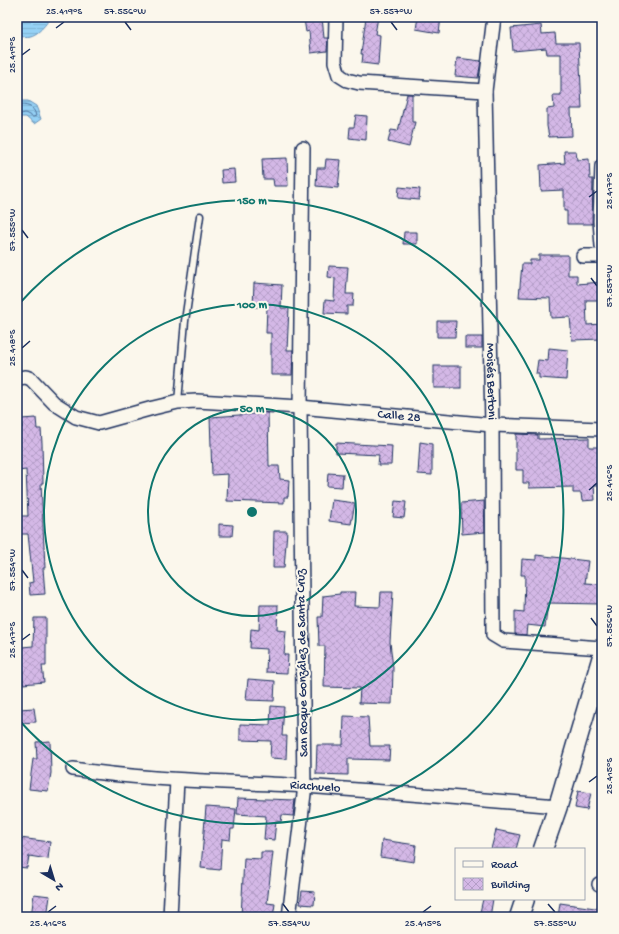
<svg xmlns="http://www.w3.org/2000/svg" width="619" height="934" font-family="'Gochi Hand',sans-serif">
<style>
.water{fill:url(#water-rules);stroke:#6490b9}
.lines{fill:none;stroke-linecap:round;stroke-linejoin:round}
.shore{stroke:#4c709a;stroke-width:1}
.building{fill:url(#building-cross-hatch);stroke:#1b2f5e}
.lane-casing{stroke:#1b2f5e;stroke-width:9}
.street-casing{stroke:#1b2f5e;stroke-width:16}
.secondary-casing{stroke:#1b2f5e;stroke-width:21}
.lane{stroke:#fbf7ec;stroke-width:6}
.street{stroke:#fbf7ec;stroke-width:13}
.secondary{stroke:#fbf7ec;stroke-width:18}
.ticks{fill:none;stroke:#1b2f5e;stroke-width:1.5}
.ring{fill:none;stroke:#0f766e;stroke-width:2}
.labels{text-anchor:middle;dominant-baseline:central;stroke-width:4;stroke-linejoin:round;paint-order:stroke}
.street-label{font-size:13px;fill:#1b2f5e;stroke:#fbf7ec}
.centre{fill:#0f766e;stroke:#fbf7ec;stroke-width:2}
.ring-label{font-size:12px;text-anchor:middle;font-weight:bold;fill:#0f766e;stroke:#fbf7ec;stroke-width:4;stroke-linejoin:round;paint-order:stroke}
.neatline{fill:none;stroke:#1b2f5e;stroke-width:1.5}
.ticks-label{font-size:10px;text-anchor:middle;fill:#1b2f5e}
</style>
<defs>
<pattern id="water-rules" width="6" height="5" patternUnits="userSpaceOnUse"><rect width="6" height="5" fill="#95d1f5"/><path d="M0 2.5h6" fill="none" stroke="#80b4d4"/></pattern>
<pattern id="building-cross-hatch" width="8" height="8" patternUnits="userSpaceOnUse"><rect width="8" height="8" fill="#d4b8e6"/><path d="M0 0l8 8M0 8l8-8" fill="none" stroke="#b59ec8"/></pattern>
</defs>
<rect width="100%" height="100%" fill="#fbf7ec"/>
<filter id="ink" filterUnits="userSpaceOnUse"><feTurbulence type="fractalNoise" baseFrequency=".025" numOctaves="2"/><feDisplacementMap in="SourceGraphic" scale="8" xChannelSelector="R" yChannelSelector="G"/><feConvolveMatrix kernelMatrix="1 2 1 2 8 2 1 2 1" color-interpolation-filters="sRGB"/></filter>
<g filter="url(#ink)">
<g class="water">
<path d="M19,17H51C44,27 32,44 17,33V19Z"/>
<polygon points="28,101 36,106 41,119 34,124 26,117 20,117 21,126 17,126 17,101"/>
</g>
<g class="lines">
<path class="shore" d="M17,105C26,105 34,105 36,116L33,117L25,113L17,115"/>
</g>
<g class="building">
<polygon points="322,17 324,38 328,38 327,51 311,53 309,31 306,32 304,19"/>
<polygon points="366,17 378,17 375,34 380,35 378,65 362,63 363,54 361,54"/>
<polygon points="418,17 441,17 439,33 416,29"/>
<polygon points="541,25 542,34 555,33 556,43 579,43 582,109 571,109 572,136 549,137 547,126 547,109 554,108 553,95 561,95 561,54 547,54 546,48 513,51 511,28"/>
<polygon points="457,58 481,61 478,78 455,76"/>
<polygon points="407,94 412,94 412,122 415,122 409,147 388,142 391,130 398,131"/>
<polygon points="356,115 367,116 366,140 349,138 350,127 354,127"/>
<polygon points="564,151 576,151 577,160 589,159 590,179 593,179 592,224 567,224 567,211 564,211 564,190 541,191 540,165 565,163"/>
<polygon points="287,158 288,186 274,186 273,179 263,179 262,159"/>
<polygon points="326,159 341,160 338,188 316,186 317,168 325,168"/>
<polygon points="234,169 235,182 222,183 221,170"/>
<polygon points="399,187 420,189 419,200 398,198"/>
<polygon points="404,232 417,232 417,244 403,244"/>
<polygon points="539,255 568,255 568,275 577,275 577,284 602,282 602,300 586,300 587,325 602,324 602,339 572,340 570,317 551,318 550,298 519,297 522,264 530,264 530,260 539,260"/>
<polygon points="329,266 348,267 346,294 354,294 353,306 347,306 347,314 324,313 325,300 334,301 335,278 328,277"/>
<polygon points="254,283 282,285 281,308 289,308 287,350 293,350 292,375 271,375 271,333 266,333 267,307 253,307"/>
<polygon points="437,321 456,321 455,337 437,337"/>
<rect x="465" y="337" width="17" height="11"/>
<polygon points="549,348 568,350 566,380 539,378 539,374 536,374 538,360 548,361"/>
<rect x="434" y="366" width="27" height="22"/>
<polygon points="254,412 268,413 269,466 279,466 280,479 289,480 288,497 284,497 284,503 227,501 228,474 212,475 210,417 254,414"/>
<polygon points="36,418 37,429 41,429 42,443 43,483 41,483 45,568 43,568 45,594 30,595 29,583 33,582 28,534 18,534 17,516 28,516 26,470 18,471 17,428 22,428 21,419"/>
<polygon points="516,434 538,435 538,439 589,438 589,447 602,447 602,485 594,485 595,500 582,501 581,493 573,493 573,487 529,488 529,483 523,483 523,470 516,470"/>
<polygon points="420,442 432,444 432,475 418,474"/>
<polygon points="336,443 392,446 391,465 378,465 379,455 336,453"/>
<polygon points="328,473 343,474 342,487 327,486"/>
<polygon points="332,500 355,503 351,524 329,521"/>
<polygon points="395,501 406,502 404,518 393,517"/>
<polygon points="484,501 485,532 462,534 461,503"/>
<polygon points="219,524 233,525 232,536 219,536"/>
<polygon points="274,531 287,531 284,568 273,568"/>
<polygon points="536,555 588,561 585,583 600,584 600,604 548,603 545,627 527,625 526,635 515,634 515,611 524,612 525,575 521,575 522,559 536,560"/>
<polygon points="340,592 355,592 354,606 380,607 381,592 393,592 390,642 393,668 392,704 359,703 360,688 324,687 325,646 319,646 318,617 322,617 323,596 340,594"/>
<polygon points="260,605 278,605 277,630 286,631 284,655 288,655 287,673 266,672 267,649 250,648 251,629 259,630"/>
<polygon points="34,618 46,618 46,666 42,666 44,682 23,684 22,647 33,646"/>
<polygon points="248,679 275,681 274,701 246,700"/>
<polygon points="271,706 284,707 282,736 287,736 286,759 270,758 271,741 240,740 240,724 270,725"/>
<polygon points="34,708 36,722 20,723 19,709"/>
<polygon points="344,716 368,717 370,746 390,746 389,760 348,759 348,775 316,774 317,745 343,745"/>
<polygon points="50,741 51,773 48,791 29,789 33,759 37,759 36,742"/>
<polygon points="578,791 591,793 587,810 575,808"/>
<polygon points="238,798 295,800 293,816 282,815 281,822 276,821 274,840 264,839 266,816 237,814"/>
<polygon points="206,807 236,809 234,829 231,829 230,840 222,839 220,870 201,868"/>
<polygon points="496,830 520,835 516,849 491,849"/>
<polygon points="20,838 50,842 48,859 29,856 27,868 17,867"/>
<polygon points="382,840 416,845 414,862 380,857"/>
<polygon points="261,852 273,852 267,903 275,904 273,917 241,917 244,858 261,859"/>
<polygon points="302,891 315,892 314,905 300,904"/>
<polygon points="34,894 50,896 47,917 31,917"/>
<polygon points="483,899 493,899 490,917 479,917"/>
<polygon points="560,903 602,909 602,917 558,917"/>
</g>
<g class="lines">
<defs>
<polyline id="lane" points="178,402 185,321 200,216"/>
<g id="street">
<polyline points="336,17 335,62 339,75 347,80 359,83 485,91"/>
<path id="s1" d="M494,17L485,91L492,425L493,635L503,641L602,648"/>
<polyline points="602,166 600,221 602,246"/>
<polyline points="583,256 602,256"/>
<path id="s2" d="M17,378L26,377L31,379L54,403L76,417L99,423L153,408L178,402L197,401L300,407L492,425L602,429"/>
<path id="s3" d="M73,769C150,781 227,781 305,786C389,792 474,799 558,806"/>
<polyline points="599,884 602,885"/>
<polyline points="170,917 177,780"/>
<polyline points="289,917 304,794 300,407 303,148"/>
</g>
<g id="secondary">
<polyline points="543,849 558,806 602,656"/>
<polyline points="519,917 525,899"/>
</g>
</defs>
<use href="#lane" class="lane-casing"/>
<use href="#street" class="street-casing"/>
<use href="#secondary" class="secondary-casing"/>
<use href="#lane" class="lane"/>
<use href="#street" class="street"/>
<use href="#secondary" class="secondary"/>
</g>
</g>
<path class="ticks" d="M125,22L131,30M391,22L397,30M56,28L64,22M22,55L30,49M589,197L597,191M22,230L28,238M591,278L597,286M22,348L30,341M589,490L597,483M22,570L28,578M591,618L597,626M22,640L30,634M589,782L597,776M283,904L289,912M548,904L555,912M48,912L56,906M423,912L431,906"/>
<g class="ring">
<circle cx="252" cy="512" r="104"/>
<circle cx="252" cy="512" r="208"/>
<path d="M18 305A312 312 0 1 1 18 719"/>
</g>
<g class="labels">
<g class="street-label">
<text stroke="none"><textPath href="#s1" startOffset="365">Moisés Bertoni</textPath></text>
<text stroke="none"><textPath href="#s2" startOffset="401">Calle 28</textPath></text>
<text transform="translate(303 663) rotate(-91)">San Roque González de Santa Cruz</text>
<text stroke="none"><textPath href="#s3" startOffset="243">Riachuelo</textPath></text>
</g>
</g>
<circle cx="252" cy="512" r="6" class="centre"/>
<g class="ring-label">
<text x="252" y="204">150 m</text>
<text x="252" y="308">100 m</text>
<text x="252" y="412">50 m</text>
</g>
<rect width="619" height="934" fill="none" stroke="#fbf7ec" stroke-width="44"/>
<rect x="455" y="848" width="130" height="52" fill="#fbf7ec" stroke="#a1a7b3"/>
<rect x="463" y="861" width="20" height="6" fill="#fbf7ec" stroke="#a1a7b3"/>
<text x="491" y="868" font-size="12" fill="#1b2f5e">Road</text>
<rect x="463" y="878" width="20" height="12" fill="url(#building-cross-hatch)" stroke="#a1a7b3"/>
<text x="491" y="888" font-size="12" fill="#1b2f5e">Building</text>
<g transform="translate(54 880) rotate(142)" stroke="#fbf7ec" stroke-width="3" paint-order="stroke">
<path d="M0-3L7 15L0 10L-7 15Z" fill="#1b2f5e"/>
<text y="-6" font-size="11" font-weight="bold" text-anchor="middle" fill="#1b2f5e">N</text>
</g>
<rect x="22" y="22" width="575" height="890" class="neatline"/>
<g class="ticks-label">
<text x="64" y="14">25.419°S</text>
<text x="125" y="14">57.556°W</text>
<text x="391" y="14">57.557°W</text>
<text transform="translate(11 55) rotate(-90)" y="4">25.419°S</text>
<text transform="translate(608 191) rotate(-90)" y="4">25.417°S</text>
<text transform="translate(11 230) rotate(-90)" y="4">57.555°W</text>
<text transform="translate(608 286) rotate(-90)" y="4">57.557°W</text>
<text transform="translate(11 348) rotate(-90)" y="4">25.418°S</text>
<text transform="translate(608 483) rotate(-90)" y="4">25.416°S</text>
<text transform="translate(11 570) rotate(-90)" y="4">57.554°W</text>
<text transform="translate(608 626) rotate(-90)" y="4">57.556°W</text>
<text transform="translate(11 640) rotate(-90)" y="4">25.417°S</text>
<text transform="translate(608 776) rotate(-90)" y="4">25.415°S</text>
<text x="48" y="926">25.416°S</text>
<text x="289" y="926">57.554°W</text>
<text x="423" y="926">25.415°S</text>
<text x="555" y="926">57.555°W</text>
</g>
</svg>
